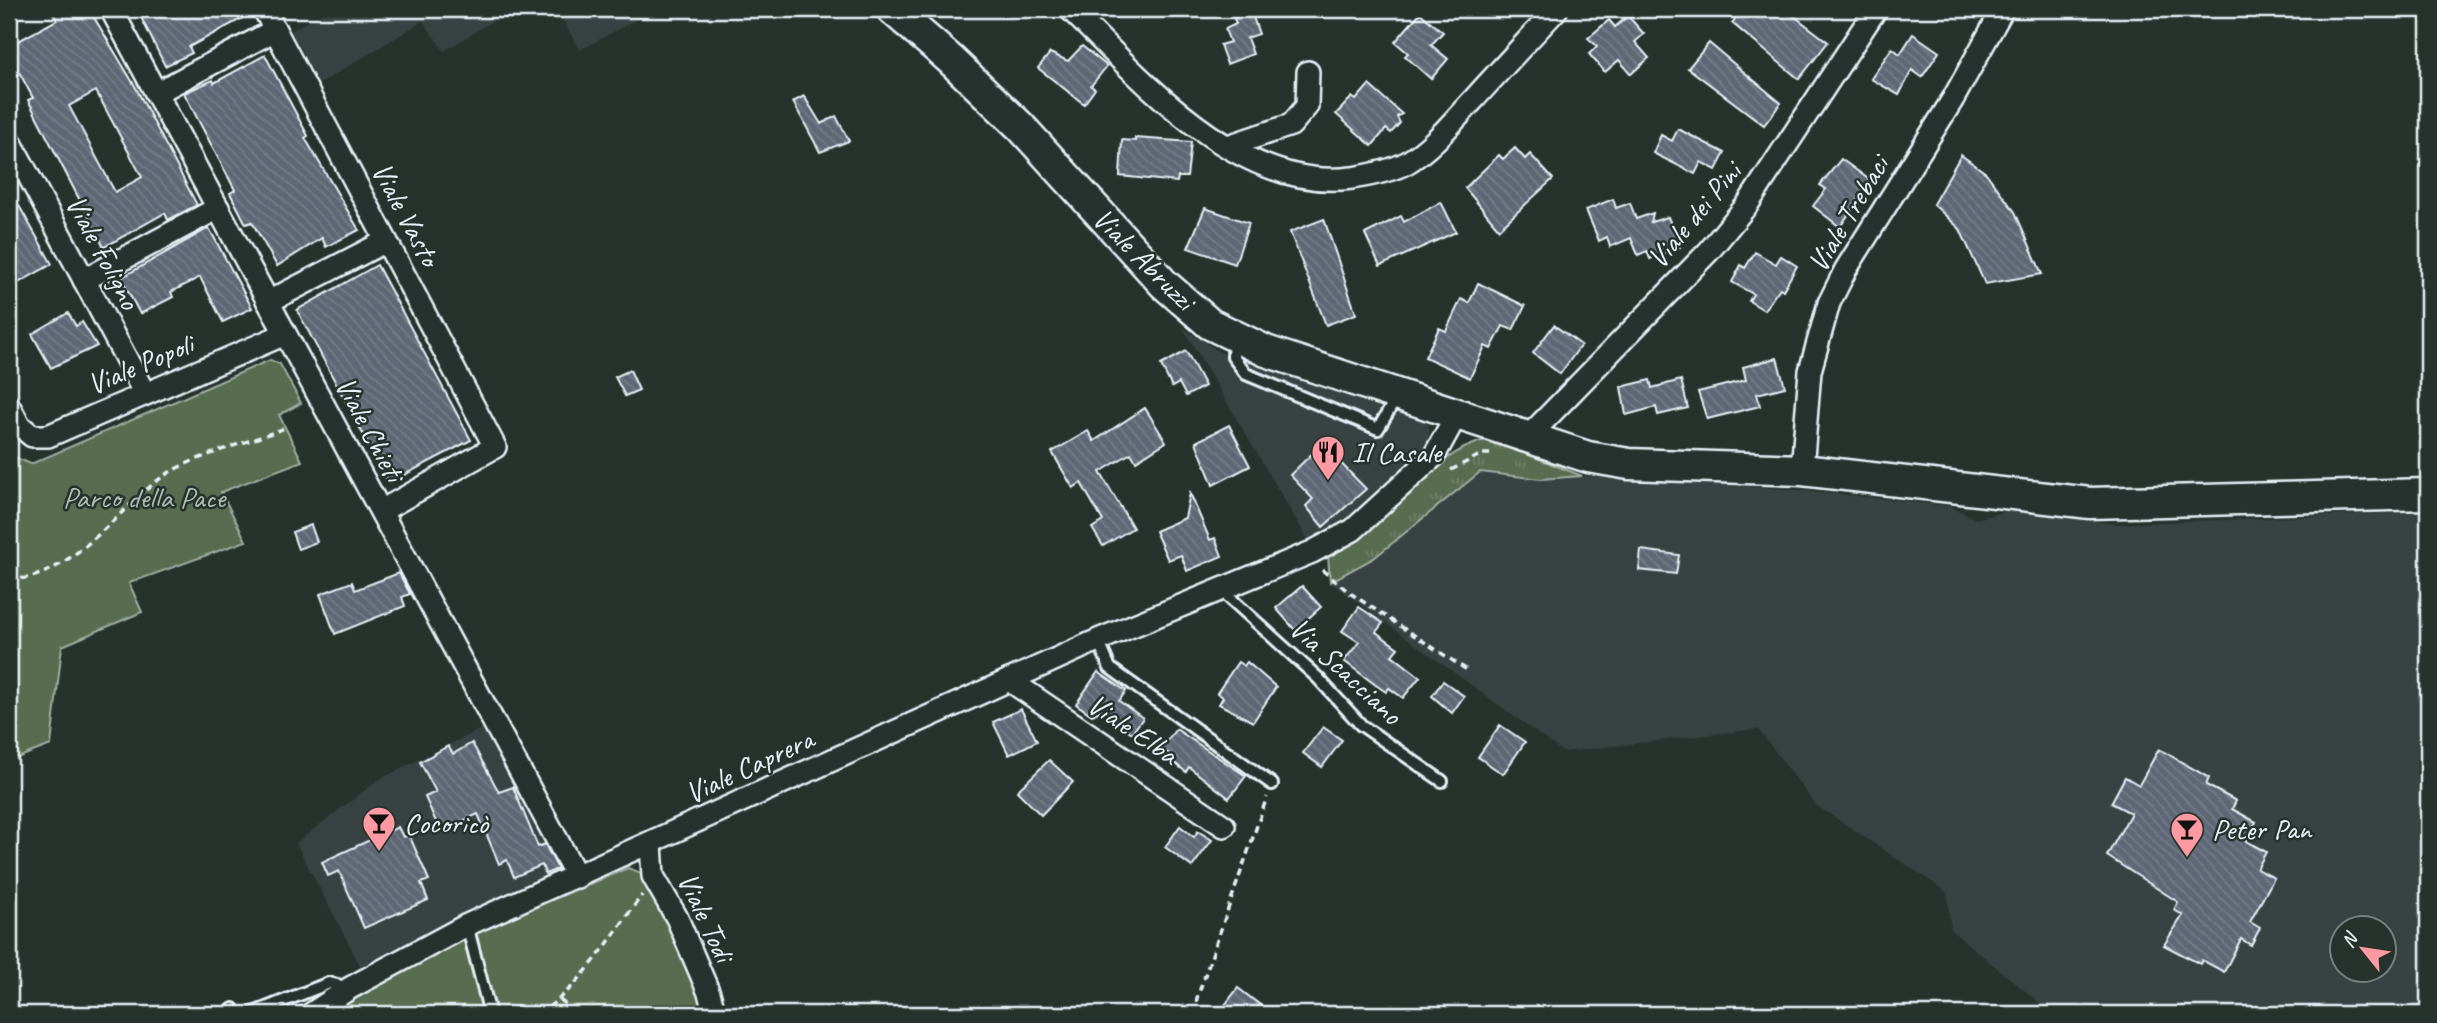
<svg xmlns="http://www.w3.org/2000/svg" width="2437" height="1023" font-family="Caveat,sans-serif">
<style>
.built{fill:#374242;fill-rule:evenodd}
.grass{fill:url(#grass-tufts);stroke:#a0aea4;stroke-width:2}
.park{fill:#596c4f;stroke:#a0aea4;stroke-width:2}
.building{fill:url(#building-back-hatch);stroke:#e8f1f8;stroke-width:2;fill-rule:evenodd}
.lines{fill:none;stroke-linecap:round;stroke-linejoin:round}
.lane-casing{stroke:#e8f1f8;stroke-width:16}
.street-casing{stroke:#e8f1f8;stroke-width:26}
.secondary-casing{stroke:#e8f1f8;stroke-width:35}
.path{stroke:#e8f1f8;stroke-width:3.5;stroke-dasharray:7 5;stroke-linecap:butt}
.lane{stroke:#26332d;stroke-width:10}
.street{stroke:#26332d;stroke-width:21}
.secondary{stroke:#26332d;stroke-width:30}
.labels{text-anchor:middle;dominant-baseline:central;stroke-width:5;stroke-linejoin:round;paint-order:stroke}
.street-label{font-size:30px;fill:#e8f1f8;stroke:#26332d}
.poi-label{font-size:30px;fill:#e8f1f8;stroke:#26332d;text-anchor:start}
.park-label{font-size:30px;fill:#afbcb4;stroke:#26332d}
</style>
<defs>
<pattern id="grass-tufts" width="24" height="20" patternUnits="userSpaceOnUse" patternTransform="scale(1.75)"><rect width="24" height="20" fill="#596c4f"/><path d="M3 7l-1-3M5 7V3M7 7l1-3M15 17l-1-3M17 17v-4M19 17l1-3" fill="none" stroke="#718169"/></pattern>
<pattern id="building-back-hatch" width="6" height="6" patternUnits="userSpaceOnUse" patternTransform="scale(1.75)"><rect width="6" height="6" fill="#5e6674"/><path d="M-1 5l2 2M0 0l6 6M5-1l2 2" fill="none" stroke="#757c89"/></pattern>
</defs>
<rect width="100%" height="100%" fill="#26332d"/>
<filter id="ink" filterUnits="userSpaceOnUse"><feTurbulence type="fractalNoise" baseFrequency=".0143" numOctaves="2"/><feDisplacementMap in="SourceGraphic" scale="14" xChannelSelector="R" yChannelSelector="G"/><feConvolveMatrix kernelMatrix="1 2 1 2 8 2 1 2 1" color-interpolation-filters="sRGB"/></filter>
<g filter="url(#ink)">
<g class="built">
<polygon points="330,9 512,9 444,51 423,21 319,84 291,31"/>
<polygon points="556,9 656,9 580,50"/>
<polygon points="1183,328 1221,353 1420,415 1429,426 1429,439 1415,462 1351,522 1310,543"/>
<path d="M1480,472L1541,479L1582,476L1799,490L1950,506L1976,519L2007,511L2116,524L2428,512V1014H2053L1951,930L1947,892L1816,805L1758,729L1563,752L1330,582L1374,558ZM2342,928H2384V970H2342Z"/>
<polygon points="485,727 568,871 363,971 296,843 378,780"/>
</g>
<path class="grass" d="M1489,439L1582,476L1541,479L1480,472L1374,558L1330,582L1328,556C1339,550 1351,545 1361,537C1403,506 1435,451 1489,439Z"/>
<g class="park">
<polygon points="270,360 280,364 301,403 279,415 302,461 221,492 246,541 129,583 142,612 62,646 51,745 9,761 9,455 31,464"/>
<polygon points="628,868 641,873 654,890 711,1009 696,1014 331,1014 399,969 454,941"/>
</g>
<g class="building">
<path d="M50,9H89L135,86L197,205L168,220L165,213L104,247L28,100L33,98L9,53V46L57,20ZM96,91L142,177L115,192L69,106Z"/>
<polygon points="137,9 251,9 252,13 189,47 192,53 165,66"/>
<polygon points="1231,9 1250,9 1259,34 1247,38 1253,54 1227,64 1220,45 1230,42 1225,29 1236,24"/>
<polygon points="1743,9 1785,9 1828,42 1799,79 1732,23"/>
<polygon points="1420,13 1443,32 1431,45 1448,59 1431,79 1405,56 1408,53 1395,42"/>
<polygon points="1628,16 1644,34 1635,42 1649,58 1631,74 1619,60 1605,72 1589,54 1597,46 1588,38 1609,20 1615,27"/>
<polygon points="1913,34 1939,52 1922,77 1912,70 1899,95 1871,79 1892,48 1900,54"/>
<polygon points="1709,43 1781,103 1764,125 1688,68"/>
<polygon points="1082,46 1107,66 1091,86 1095,89 1084,104 1038,68 1050,53 1068,61"/>
<polygon points="265,55 308,136 305,138 359,230 326,247 322,238 277,266 252,222 246,224 230,193 235,190 184,93 213,80 214,83"/>
<polygon points="1369,85 1402,114 1397,117 1400,123 1391,133 1386,129 1372,146 1336,114 1352,97 1356,100"/>
<polygon points="804,96 821,124 836,116 849,141 820,152 793,102"/>
<polygon points="1678,129 1725,153 1716,170 1701,162 1695,174 1653,153 1661,135 1672,141"/>
<polygon points="1135,138 1191,142 1187,177 1178,177 1177,182 1120,176 1122,140 1135,141"/>
<polygon points="1515,148 1525,159 1530,154 1553,179 1499,229 1465,188 1499,155 1503,159"/>
<polygon points="1961,155 1986,173 2015,212 2042,274 1985,284 1960,229 1933,204"/>
<polygon points="1841,159 1871,181 1840,227 1813,206 1826,189 1820,185"/>
<polygon points="9,188 52,264 9,288"/>
<polygon points="1613,199 1616,208 1630,203 1636,219 1653,213 1651,222 1668,217 1680,247 1650,259 1647,251 1638,255 1631,238 1610,247 1607,237 1599,241 1586,210"/>
<polygon points="1441,202 1456,232 1380,266 1365,234 1401,216 1404,222"/>
<polygon points="1205,208 1249,223 1235,264 1188,248"/>
<polygon points="1324,219 1356,314 1326,325 1290,232"/>
<polygon points="209,228 252,308 223,322 200,277 171,292 173,297 140,314 121,278"/>
<polygon points="1755,252 1776,264 1781,256 1797,266 1783,290 1780,288 1764,310 1749,301 1753,294 1732,282 1741,265 1745,268"/>
<polygon points="377,265 471,440 389,483 297,310"/>
<polygon points="1478,283 1525,306 1513,330 1503,326 1491,349 1485,346 1470,378 1425,357 1439,328 1446,331 1461,299 1469,303"/>
<polygon points="68,313 76,326 82,322 97,346 51,368 32,334"/>
<polygon points="1554,325 1581,345 1560,374 1533,353"/>
<polygon points="1186,351 1205,386 1186,396 1179,383 1172,387 1161,365"/>
<polygon points="1777,358 1785,387 1757,394 1760,406 1707,419 1698,392 1746,380 1743,367"/>
<polygon points="630,370 639,390 625,396 615,377"/>
<polygon points="1650,380 1652,388 1681,380 1688,408 1658,415 1656,407 1626,415 1621,387"/>
<polygon points="1145,408 1166,442 1136,461 1131,453 1100,472 1133,528 1103,546 1092,528 1103,521 1081,483 1073,488 1052,452 1088,431 1094,441"/>
<polygon points="1229,425 1250,466 1213,485 1196,442"/>
<polygon points="1322,444 1366,489 1323,527 1306,506 1313,499 1290,475"/>
<polygon points="1190,493 1210,540 1215,538 1222,556 1187,571 1181,555 1168,560 1155,531 1185,518"/>
<polygon points="311,525 317,542 298,549 292,532"/>
<polygon points="1641,550 1679,555 1676,574 1639,570"/>
<polygon points="399,573 410,594 402,597 405,606 335,634 320,594 352,582 355,590"/>
<polygon points="1302,586 1321,607 1295,630 1276,608"/>
<polygon points="1359,607 1383,623 1376,632 1398,648 1392,655 1420,677 1403,698 1389,688 1386,692 1377,686 1344,661 1359,642 1342,631"/>
<polygon points="1238,662 1244,666 1247,662 1276,687 1253,722 1219,704 1223,697 1217,693"/>
<polygon points="1098,672 1126,691 1119,701 1143,718 1132,733 1100,711 1092,715 1076,704"/>
<polygon points="1443,681 1464,696 1452,713 1432,696"/>
<polygon points="1021,709 1037,741 1009,755 993,722"/>
<polygon points="1500,725 1525,742 1503,774 1478,757"/>
<polygon points="1323,727 1342,740 1322,767 1303,753"/>
<polygon points="1176,729 1246,776 1229,798 1189,767 1186,772 1172,761 1175,758 1161,748"/>
<polygon points="472,743 499,792 513,787 538,847 545,844 558,869 545,874 542,865 514,877 507,860 499,864 478,814 440,831 425,797 436,792 420,762 448,746 453,754"/>
<polygon points="2159,749 2209,778 2206,785 2236,801 2232,809 2256,822 2246,841 2266,852 2257,869 2274,878 2250,922 2260,928 2251,945 2241,939 2224,972 2202,960 2200,964 2164,945 2183,915 2174,910 2178,902 2107,856 2131,813 2111,803 2125,777 2139,785"/>
<polygon points="1049,760 1073,782 1041,815 1017,791"/>
<polygon points="1180,826 1194,837 1198,831 1212,840 1192,867 1165,847"/>
<polygon points="398,827 403,837 409,835 429,880 421,883 428,900 364,928 339,871 328,876 322,862"/>
<polygon points="1238,988 1272,1014 1236,1014 1225,1005"/>
</g>
<g class="lines">
<defs>
<g id="lane">
<polyline points="1234,338 1233,357 1246,374 1378,429 1398,395"/>
<polyline points="1221,590 1318,678 1361,725 1442,781"/>
<polyline points="1098,640 1110,668 1272,784"/>
<polyline points="467,925 490,1014"/>
<polyline points="233,1009 234,1014"/>
<polyline points="251,1014 329,983 350,988"/>
</g>
<g id="street">
<polyline points="111,9 577,877"/>
<polyline points="264,9 495,447 381,511"/>
<path d="M1070,9C1143,81 1240,193 1352,178C1371,175 1392,171 1408,162C1434,146 1453,121 1474,99C1501,69 1529,39 1557,9"/>
<polyline points="156,93 275,30"/>
<polyline points="9,139 145,394"/>
<polyline points="1228,146 1291,125 1307,106 1308,72"/>
<polyline points="84,280 218,208"/>
<polyline points="268,302 386,241"/>
<polyline points="9,406 19,425 32,436 48,436 285,334"/>
<polyline points="1528,437 1709,251 1747,205 1876,9"/>
<polyline points="1802,470 1810,371 1829,303 1846,269 1953,99 2003,9"/>
<polyline points="1009,680 1224,826"/>
<polyline points="651,844 653,876 677,918 709,993 715,1014"/>
<polyline points="311,1014 350,988 467,925 1098,640 1312,552 1353,530 1434,456 1457,414"/>
</g>
<polyline id="secondary" points="892,9 951,60 1021,127 1164,284 1210,324 1266,351 1588,457 1629,464 1802,470 2090,503 2428,494"/>
</defs>
<use href="#lane" class="lane-casing"/>
<use href="#street" class="street-casing"/>
<use href="#secondary" class="secondary-casing"/>
<g class="path">
<polyline points="1451,470 1482,454 1495,454"/>
<polyline points="1322,570 1350,593 1467,670"/>
<path d="M9,578C66,587 127,497 170,472C199,455 252,441 285,428"/>
<polyline points="560,1000 577,1014"/>
<path d="M539,1014C583,985 611,937 642,895"/>
<polyline points="1195,1014 1197,998 1267,797"/>
</g>
<use href="#lane" class="lane"/>
<use href="#street" class="street"/>
<use href="#secondary" class="secondary"/>
</g>
</g>
<defs>
<symbol id="restaurant-pin" viewBox="-11 -11 22 30"><path d="M0 17L-7.5 6A9.5 9.5 0 1 1 7.5 6Z" fill="#ff9aa2" stroke="#26332d"/><path d="M-5-6h1v4h1v-4h1v4h1v-4h1v5L-1.5 .5V6h-2V.5L-5-1ZM5-6V6H3V1.5H1.5Q1.5-4 5-6Z" fill="#111"/></symbol>
<symbol id="bar-pin" viewBox="-11 -11 22 30"><path d="M0 17L-7.5 6A9.5 9.5 0 1 1 7.5 6Z" fill="#ff9aa2" stroke="#26332d"/><path d="M-6-5H6L.8 .8V4.5H3.5V6h-7V4.5H-.8V.8Z" fill="#111"/></symbol>
</defs>
<g fill-rule="evenodd">
<use href="#restaurant-pin" x="1309" y="433" width="38" height="52"/>
<use href="#bar-pin" x="360" y="804" width="38" height="52"/>
<use href="#bar-pin" x="2168" y="810" width="38" height="52"/>
</g>
<g class="labels">
<g class="street-label">
<text transform="translate(406 214) rotate(62)">Viale Vasto</text>
<text transform="translate(1848 214) rotate(-59)">Viale Trebaci</text>
<text transform="translate(1694 215) rotate(-50)">Viale dei Pini</text>
<text transform="translate(103 252) rotate(62)">Viale Foligno</text>
<text transform="translate(1144 259) rotate(45)">Viale Abruzzi</text>
<text transform="translate(140 364) rotate(-23)">Viale Popoli</text>
<text transform="translate(370 429) rotate(62)">Viale Chieti</text>
<text transform="translate(1346 671) rotate(43)">Via Scacciano</text>
<text transform="translate(1133 729) rotate(34)">Viale Elba</text>
<text transform="translate(749 766) rotate(-25)">Viale Caprera</text>
<text transform="translate(706 917) rotate(65)">Viale Todi</text>
</g>
<g class="poi-label">
<text x="1352" y="452">Il Casale</text>
<text x="404" y="823">Cocoricò</text>
<text x="2212" y="829">Peter Pan</text>
</g>
<g class="park-label">
<text x="144" y="497">Parco della Pace</text>
</g>
</g>
<rect width="2437" height="1023" fill="none" stroke="#26332d" stroke-width="35"/>
<rect x="18" y="18" width="2402" height="988" fill="none" stroke="#e8f1f8" stroke-width="2.5" filter="url(#ink)"/>
<g transform="translate(2363 949) rotate(300)"><circle r="33" fill="#26332d" stroke="#747f7e" stroke-width="2"/>
<path d="M0-5L12 26L0 18L-12 26Z" fill="#ff9aa2"/>
<text y="-10" font-size="19" font-weight="bold" text-anchor="middle" fill="#e8f1f8">N</text>
</g>
</svg>
